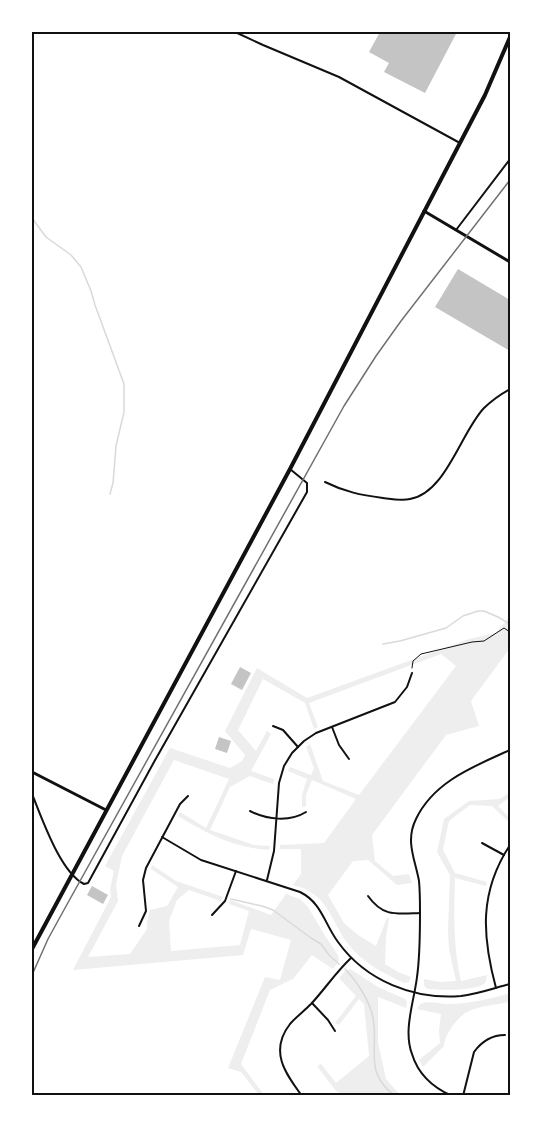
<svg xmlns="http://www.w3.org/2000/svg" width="542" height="1127" font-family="Ubuntu,sans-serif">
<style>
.green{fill:#eee}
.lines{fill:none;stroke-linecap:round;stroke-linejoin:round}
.stream{stroke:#d9d9d9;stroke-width:1.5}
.building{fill:#c4c4c4}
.path{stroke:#111;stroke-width:1}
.minor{stroke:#111;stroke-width:2}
.secondary{stroke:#111;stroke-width:3}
.primary{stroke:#111;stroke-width:4}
.rail{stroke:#707070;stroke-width:1.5}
.neatline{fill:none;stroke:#111;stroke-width:2}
</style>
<rect width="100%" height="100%" fill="#fff"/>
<g class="green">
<path d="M510,616V648L471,701L479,726L446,735L372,835L375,861L393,876L409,874L412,883L397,885L368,860L353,861L328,895L344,923L358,935L376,946L387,918H389L386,937L385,964L398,972L411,977L409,982L404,983C383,973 363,963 348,944C335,927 329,902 310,892C305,888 299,887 293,885L301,874V849H280V845L324,843L356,799L312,780L306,795V806L302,807V795L307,779L288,771L290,767L311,775L314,768L306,747L310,744L323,781L359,795L456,666L441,654L309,703L318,727L314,729L305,703L263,679L238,730L256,751L267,731L271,734L251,771L274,779L273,784L250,776L230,787L210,830L254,845L270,846L269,850C235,848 207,834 178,816L180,812L206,828L229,779L174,760L122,856L116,885L118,901L88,957L130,954L147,929V922L150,910L167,906L178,887L151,869L152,865L176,881L223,897L221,901L189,890L177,900L169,921L171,951L240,945L249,911L229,904L230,900L271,915L286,894L300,899L308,907L324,934L338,955L339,961L333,969L312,955L293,979L270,990L241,1064L264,1095H259L241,1072L228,1068L265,977L280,980L291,940L251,929L243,955L73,970L111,897L110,889L114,871L105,866L170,748L230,768L242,761L245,755L225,731L257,668L307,698L469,639L496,633Z"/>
<path d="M510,792V797L498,806L510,818V823L492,806L470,805L449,821L443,850L455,873L487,882L486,886L455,878C454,913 453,947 461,981L487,975L486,982C477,992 441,990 427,989L424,985V979L440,982L456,981L449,949L448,932L450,875L437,852L444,819L469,801L500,799Z"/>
<polygon points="350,969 378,987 405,999 407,1002 406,1008 378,997 378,1042 386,1079 400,1095 343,1095 336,1091 317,1066 321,1064 336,1083 369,1056 364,1004 359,999 339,1025 335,1023 356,996 339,978 345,971"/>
<path d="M510,993V1003L508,1002C496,1005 479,1006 469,1011C458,1016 444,1035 444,1046L423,1067L419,1060L440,1043L439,1030L441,1014L417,1009C421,998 437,1004 447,1004C469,1004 490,999 510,993Z"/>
</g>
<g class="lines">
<g class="stream">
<polyline points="32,218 46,237 71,255 81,267 91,291 95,305 124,384 124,412 116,446 113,483 110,494"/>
<polyline points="383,644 400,641 446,628 463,616 478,611 484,611 498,617 510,624"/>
<polyline points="231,899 262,906 273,910 311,938 321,944 329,955 339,964"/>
<path d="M345,969C356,980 370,1001 373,1018C379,1051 363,1071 395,1096"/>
</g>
</g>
<g class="building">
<polygon points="380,32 457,32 425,93 384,72 389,63 369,52"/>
<polygon points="458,269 510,300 510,351 435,307"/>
<polygon points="240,667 251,673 242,690 231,684"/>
<polygon points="219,737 231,741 227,753 215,749"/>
<polygon points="92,886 108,895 103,904 87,895"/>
</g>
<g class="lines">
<polyline class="path" points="412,668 413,661 421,654 472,642 484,641 504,628 510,632"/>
<g class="minor">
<polyline points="235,32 263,45 339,77 460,143"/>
<polyline points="456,230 510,159"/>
<path d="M325,482C345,492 361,495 383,498C391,499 402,501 410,499C446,493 461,432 484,408C492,400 501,394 510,389"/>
<polyline points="273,726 283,730 298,747"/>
<polyline points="332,727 339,745 349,759"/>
<path d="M32,794C42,818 60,872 84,884L88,883L154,762L307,492V483L290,469"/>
<path d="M250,811C267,820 290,822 306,812"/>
<path d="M162,837L201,860L300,892C322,903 324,923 338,942C366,981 414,1000 461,996C478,994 494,988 510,984"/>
<polyline points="482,843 504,855"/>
<polyline points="267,880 274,851 279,783 284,766 292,753 304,741 316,733 395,702 407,687 412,673"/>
<path d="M368,896C383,917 396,914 420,913"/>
<polyline points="212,915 225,901 236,871"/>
<polyline points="139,926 146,911 143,880 146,868 180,804 188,796"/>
<path d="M496,988C482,936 479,892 510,845"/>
<polyline points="312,1003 328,1020 335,1031"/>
<path d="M302,1096C285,1073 269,1051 290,1024C296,1017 304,1011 311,1004C325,989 336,972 351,958"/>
<path d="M452,1096C434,1088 418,1074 412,1054C403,1030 414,1002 417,977C420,956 420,934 420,913C420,902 420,891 419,881C415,859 405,841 416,819C434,781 475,766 510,750"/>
<path d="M463,1096L474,1052C482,1041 491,1035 505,1035"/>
</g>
<g class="secondary">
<polyline points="424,211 510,262"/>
<polyline points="32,772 106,810"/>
</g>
<polyline class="primary" points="32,949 290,469 485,95 510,37"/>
<polyline class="rail" points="32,975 48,939 65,908 344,406 376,356 401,321 510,180"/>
</g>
<rect width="542" height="1127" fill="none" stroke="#ffffff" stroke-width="66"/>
<rect x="33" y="33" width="476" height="1061" class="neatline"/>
</svg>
